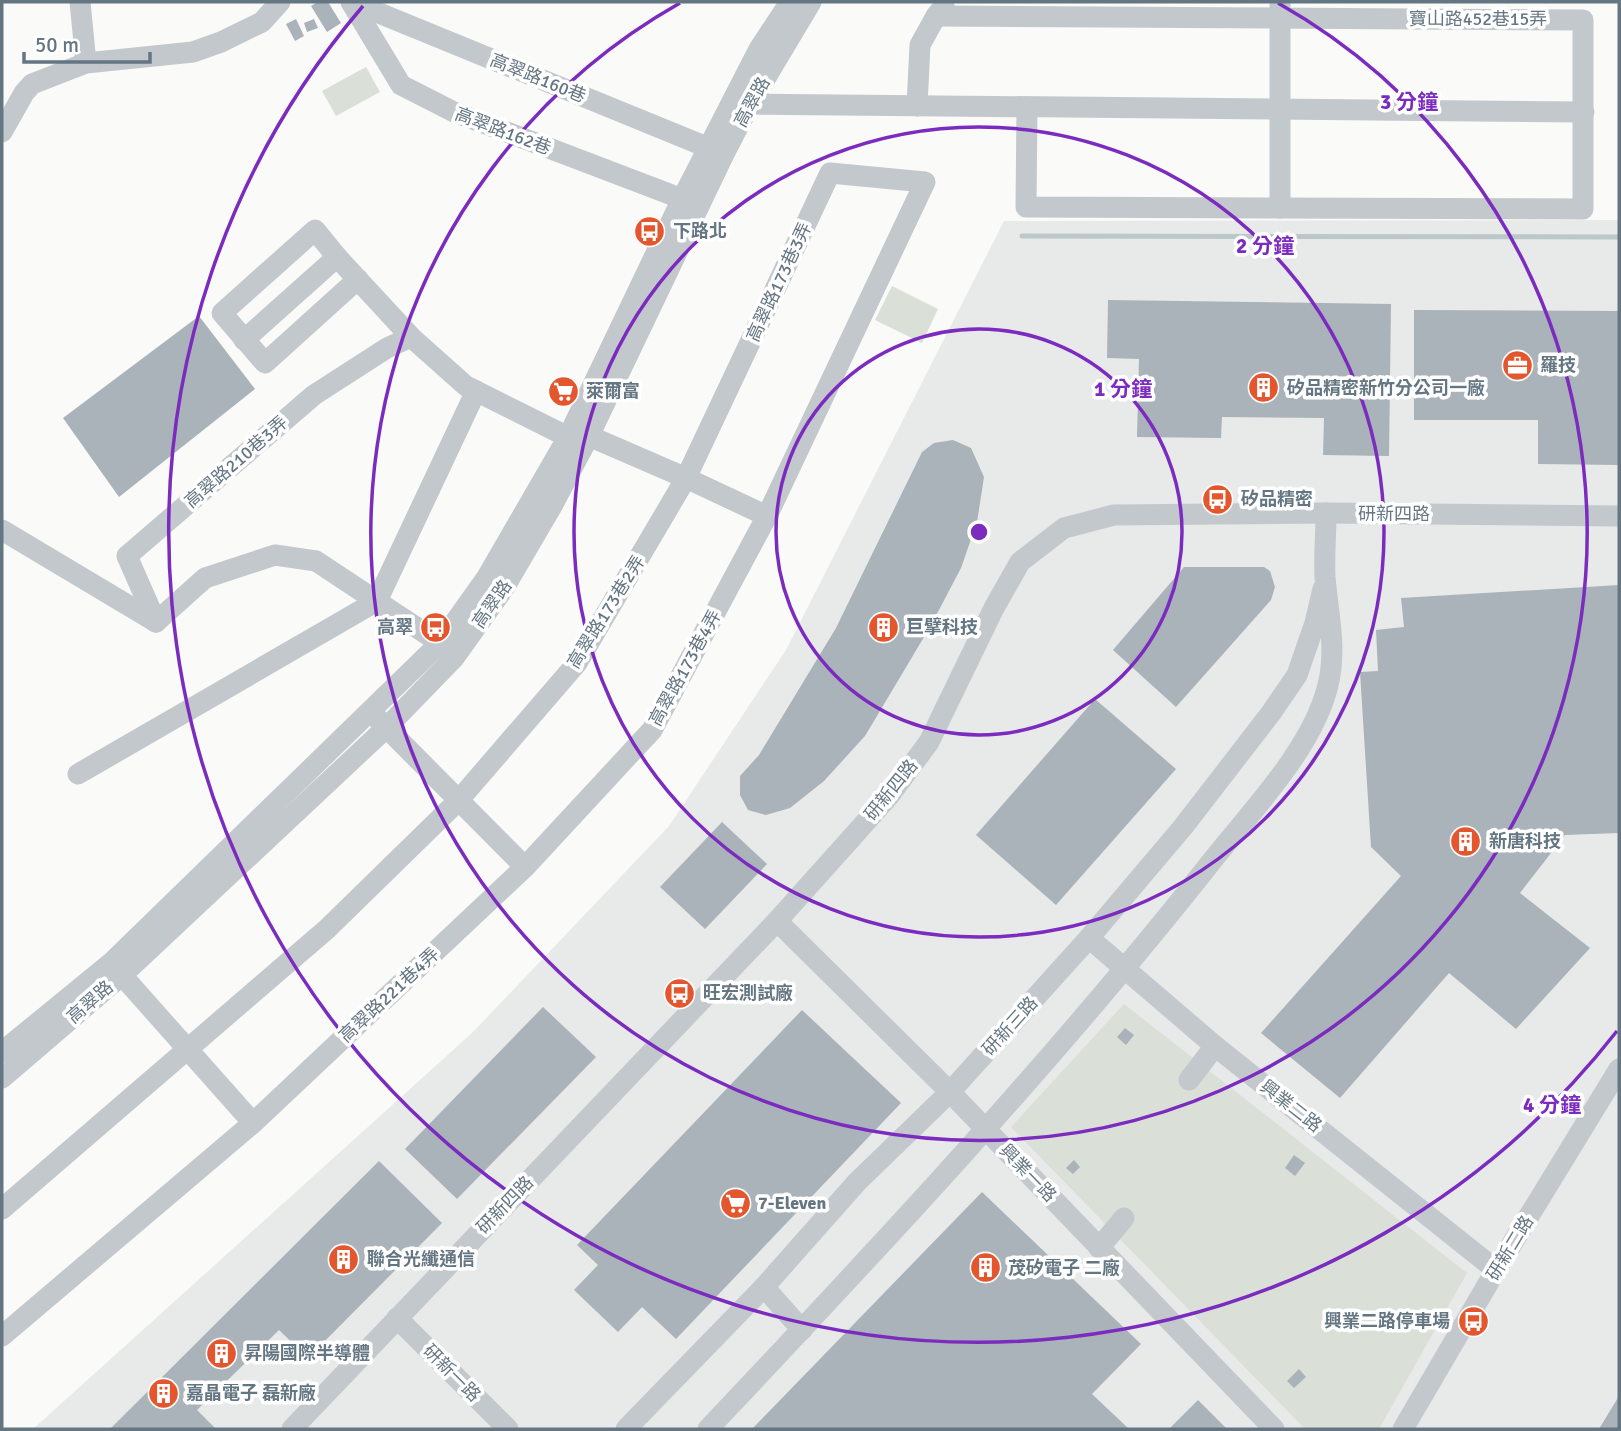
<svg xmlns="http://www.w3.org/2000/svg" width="1621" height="1431" font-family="Signika,'Noto Sans TC',sans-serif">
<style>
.built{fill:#e8e9e9}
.green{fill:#dadfd7}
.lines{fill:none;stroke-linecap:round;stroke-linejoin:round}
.stream{stroke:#bbc7cb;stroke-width:5}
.building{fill:#aab3b9}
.minor{stroke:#c3c8cc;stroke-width:21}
.ring{fill:none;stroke:#7b2cbf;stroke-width:3.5}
.labels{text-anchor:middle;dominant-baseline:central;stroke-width:7;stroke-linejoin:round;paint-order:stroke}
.street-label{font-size:18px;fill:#657683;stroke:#fff}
.poi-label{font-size:18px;font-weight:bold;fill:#657683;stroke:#fff;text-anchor:start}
.centre{fill:#7b2cbf;stroke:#fff;stroke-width:3.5}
.ring-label{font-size:21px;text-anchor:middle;font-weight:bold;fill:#7b2cbf;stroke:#fff;stroke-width:7;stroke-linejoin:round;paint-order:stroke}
</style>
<rect width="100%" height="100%" fill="#fafaf8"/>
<polygon class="built" points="1619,220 1619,1429 33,1429 472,1033 669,826 786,650 1004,221"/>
<g class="green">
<polygon points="366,67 380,92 336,116 322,91"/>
<polygon points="892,286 938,309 922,343 875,320"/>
<polygon points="1124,1004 1467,1273 1379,1429 1305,1429 1011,1127"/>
</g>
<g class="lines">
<polyline class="stream" points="1022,236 1619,237"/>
</g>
<g class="building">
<polygon points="318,2 328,2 341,23 327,32 311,6"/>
<polygon points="296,19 304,36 295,41 286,24"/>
<polygon points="314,19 318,28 307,32 304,23"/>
<polygon points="1108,300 1391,304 1389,456 1323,455 1324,418 1222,417 1221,438 1137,437 1139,359 1107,358"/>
<polygon points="1414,310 1619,311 1619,465 1538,464 1538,420 1414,420"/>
<polygon points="199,316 255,389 119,497 63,418"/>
<polygon points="953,440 971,448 984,477 977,522 961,568 930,627 865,736 824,781 790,808 766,815 748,810 740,795 740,776 759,755 836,628 922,452 934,443"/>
<polygon points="1184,567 1264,567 1270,571 1275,587 1271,600 1176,707 1113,650"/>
<polygon points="1619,585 1619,833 1565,835 1520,893 1590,948 1516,1029 1449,973 1340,1098 1261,1033 1401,876 1371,847 1360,672 1378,671 1376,630 1404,627 1401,598"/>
<polygon points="1095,699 1176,769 1056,905 976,835"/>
<polygon points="722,822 767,864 705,929 660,887"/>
<polygon points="543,1007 596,1057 457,1199 405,1149"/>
<polygon points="802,1010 901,1103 676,1339 642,1307 618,1332 574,1290 598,1265 577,1245"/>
<polygon points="1125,1028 1134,1035 1126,1045 1117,1037"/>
<polygon points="1294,1155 1305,1163 1295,1176 1285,1168"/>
<polygon points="1074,1160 1080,1167 1073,1174 1066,1168"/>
<polygon points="379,1161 442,1223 308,1358 279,1330 197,1410 216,1429 110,1429"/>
<polygon points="982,1192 1141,1344 1092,1394 1129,1429 752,1429"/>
<polygon points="1299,1369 1306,1377 1294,1388 1287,1381"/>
<polygon points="1619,1396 1619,1429 1599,1429"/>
<polygon points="1198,1400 1227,1429 1169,1429"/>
</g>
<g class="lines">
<g class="minor">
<polyline points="80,2 86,63"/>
<polyline points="351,2 401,85 454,112 693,203"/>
<polyline points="352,2 719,152"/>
<polyline points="1280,2 1280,208"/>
<polyline points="936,16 1583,20 1583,209 1026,207 1027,107"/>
<polyline points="739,104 1584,112"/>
<polyline points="917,106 920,45 936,16 944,6"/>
<polyline points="2,132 24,93 32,84 86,63 193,52 221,42 262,22 280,2"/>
<polyline points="358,279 265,363 222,313 315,230 337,257 411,337 466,386 568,437 589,436 686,478 767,516"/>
<polyline points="244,340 337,257"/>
<polyline points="2,530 156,622"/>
<polyline points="156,622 127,556 314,395 387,348 411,337"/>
<polyline points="156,622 205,578 275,555 316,561 440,643 448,651"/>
<polyline points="376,717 525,867"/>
<polyline points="78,774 377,601 476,391"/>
<polyline points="777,921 950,1092 1274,1429"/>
<polyline points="1089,938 1215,1046 1496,1270"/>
<polyline points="112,964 253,1123"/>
<polyline points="2,1052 111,963 440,643 487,577 568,437 682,199 759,49 790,2"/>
<polyline points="2,1078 121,976 387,727 454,658 504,588 552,506 589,436 724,154 750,104 811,2"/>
<polyline points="1189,1080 1215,1046"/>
<polyline points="2,1209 327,929 458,801 577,663 686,478 830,173 925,182 767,516 652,730 525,867 253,1123 2,1336"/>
<polyline points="1099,1248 1124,1218"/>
<polyline points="764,1287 802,1330"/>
<polyline points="397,1318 508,1429"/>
<polyline points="292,1429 777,921 889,796 929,742 994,608 1020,562 1064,528 1114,515 1326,513 1619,516"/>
<polyline points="626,1429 764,1287 857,1182 950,1092 1089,938 1183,827 1271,713 1297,675 1315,623 1323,589"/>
<path d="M708,1429C880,1247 1052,1063 1208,866C1248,815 1313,749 1328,685C1337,649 1328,613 1325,577C1324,556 1326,534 1326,513"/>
<polyline points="1403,1429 1496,1270 1619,1069"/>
</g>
</g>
<g class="ring">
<circle cx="979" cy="532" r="203"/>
<circle cx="979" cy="532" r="405"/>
<path d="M1278 3A608 608 0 1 1 680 3"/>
<path d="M1617 1031A810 810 0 1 1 363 6"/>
</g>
<defs>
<symbol id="bus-disc" viewBox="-11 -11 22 22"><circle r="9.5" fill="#e4572e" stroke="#fff"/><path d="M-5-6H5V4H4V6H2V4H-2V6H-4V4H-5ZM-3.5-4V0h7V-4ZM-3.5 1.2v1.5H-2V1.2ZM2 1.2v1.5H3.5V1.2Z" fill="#fff"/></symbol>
<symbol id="office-disc" viewBox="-11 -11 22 22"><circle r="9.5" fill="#e4572e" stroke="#fff"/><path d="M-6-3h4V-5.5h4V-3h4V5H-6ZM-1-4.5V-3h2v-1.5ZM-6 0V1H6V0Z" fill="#fff"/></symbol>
<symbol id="building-disc" viewBox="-11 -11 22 22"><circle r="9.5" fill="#e4572e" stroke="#fff"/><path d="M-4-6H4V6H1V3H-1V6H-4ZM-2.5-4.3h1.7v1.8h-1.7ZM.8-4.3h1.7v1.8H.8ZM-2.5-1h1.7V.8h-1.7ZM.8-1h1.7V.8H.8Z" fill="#fff"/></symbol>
<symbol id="supermarket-disc" viewBox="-11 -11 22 22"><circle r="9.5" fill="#e4572e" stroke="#fff"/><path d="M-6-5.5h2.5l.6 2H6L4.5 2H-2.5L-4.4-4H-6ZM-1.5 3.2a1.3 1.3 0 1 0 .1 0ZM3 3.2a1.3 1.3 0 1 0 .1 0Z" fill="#fff"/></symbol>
</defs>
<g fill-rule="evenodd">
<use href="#bus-disc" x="632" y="214" width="35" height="35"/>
<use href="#office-disc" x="1500" y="348" width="35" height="35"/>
<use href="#building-disc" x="1246" y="370" width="35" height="35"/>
<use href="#supermarket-disc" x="546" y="374" width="35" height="35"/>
<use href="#bus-disc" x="1200" y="482" width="35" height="35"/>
<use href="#bus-disc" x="418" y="610" width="35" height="35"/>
<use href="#building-disc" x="866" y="610" width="35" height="35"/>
<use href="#building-disc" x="1448" y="824" width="35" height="35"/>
<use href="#bus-disc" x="662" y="976" width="35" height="35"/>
<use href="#supermarket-disc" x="718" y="1186" width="35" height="35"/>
<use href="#building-disc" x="326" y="1242" width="35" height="35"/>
<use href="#building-disc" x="968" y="1250" width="35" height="35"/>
<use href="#bus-disc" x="1456" y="1304" width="35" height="35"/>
<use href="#building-disc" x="204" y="1336" width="35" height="35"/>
<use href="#building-disc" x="146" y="1376" width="35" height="35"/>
</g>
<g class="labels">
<g class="street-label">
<text x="1478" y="19">寶山路452巷15弄</text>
<text transform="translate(538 78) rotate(22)">高翠路160巷</text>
<text transform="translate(752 102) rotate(-61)">高翠路</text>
<text transform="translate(503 131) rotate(21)">高翠路162巷</text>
<text transform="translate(779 282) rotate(-65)">高翠路173巷3弄</text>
<text transform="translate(236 462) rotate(-41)">高翠路210巷3弄</text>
<text x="1394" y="514">研新四路</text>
<text transform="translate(492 604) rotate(-55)">高翠路</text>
<text transform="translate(606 612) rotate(-58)">高翠路173巷2弄</text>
<text transform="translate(685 668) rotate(-61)">高翠路173巷4弄</text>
<text transform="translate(891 790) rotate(-51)">研新四路</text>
<text transform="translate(389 995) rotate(-43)">高翠路221巷4弄</text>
<text transform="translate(90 1002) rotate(-41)">高翠路</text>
<text transform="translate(1010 1026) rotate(-48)">研新三路</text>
<text transform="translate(1291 1106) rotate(38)">興業二路</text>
<text transform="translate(1028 1173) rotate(46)">興業一路</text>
<text transform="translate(505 1205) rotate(-46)">研新四路</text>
<text transform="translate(1510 1248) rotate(-59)">研新二路</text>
<text transform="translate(452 1373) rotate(45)">研新一路</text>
</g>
<g class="poi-label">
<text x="673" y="231">下路北</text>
<text x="1540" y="365">羅技</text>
<text x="1287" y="388">矽品精密新竹分公司一廠</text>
<text x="586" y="391">萊爾富</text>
<text x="1241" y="499">矽品精密</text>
<text x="413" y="627" text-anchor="end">高翠</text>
<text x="906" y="627">巨擘科技</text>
<text x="1489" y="841">新唐科技</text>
<text x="703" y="993">旺宏測試廠</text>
<text x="758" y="1203">7-Eleven</text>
<text x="367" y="1259">聯合光纖通信</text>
<text x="1008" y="1268">茂矽電子 二廠</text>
<text x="1450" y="1321" text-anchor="end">興業二路停車場</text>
<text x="244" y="1353">昇陽國際半導體</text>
<text x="186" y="1393">嘉晶電子 磊新廠</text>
</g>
</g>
<circle cx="979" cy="532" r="10" class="centre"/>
<g class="ring-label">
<text x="1409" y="109">3 分鐘</text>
<text x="1265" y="253">2 分鐘</text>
<text x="1123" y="396">1 分鐘</text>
<text x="1552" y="1112">4 分鐘</text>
</g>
<rect width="1621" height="1431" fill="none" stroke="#657683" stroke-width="7"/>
<path d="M24 52v10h126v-10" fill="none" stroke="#657683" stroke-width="3.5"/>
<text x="35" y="52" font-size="21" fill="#657683" stroke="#ffffff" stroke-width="5" paint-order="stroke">50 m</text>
</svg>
